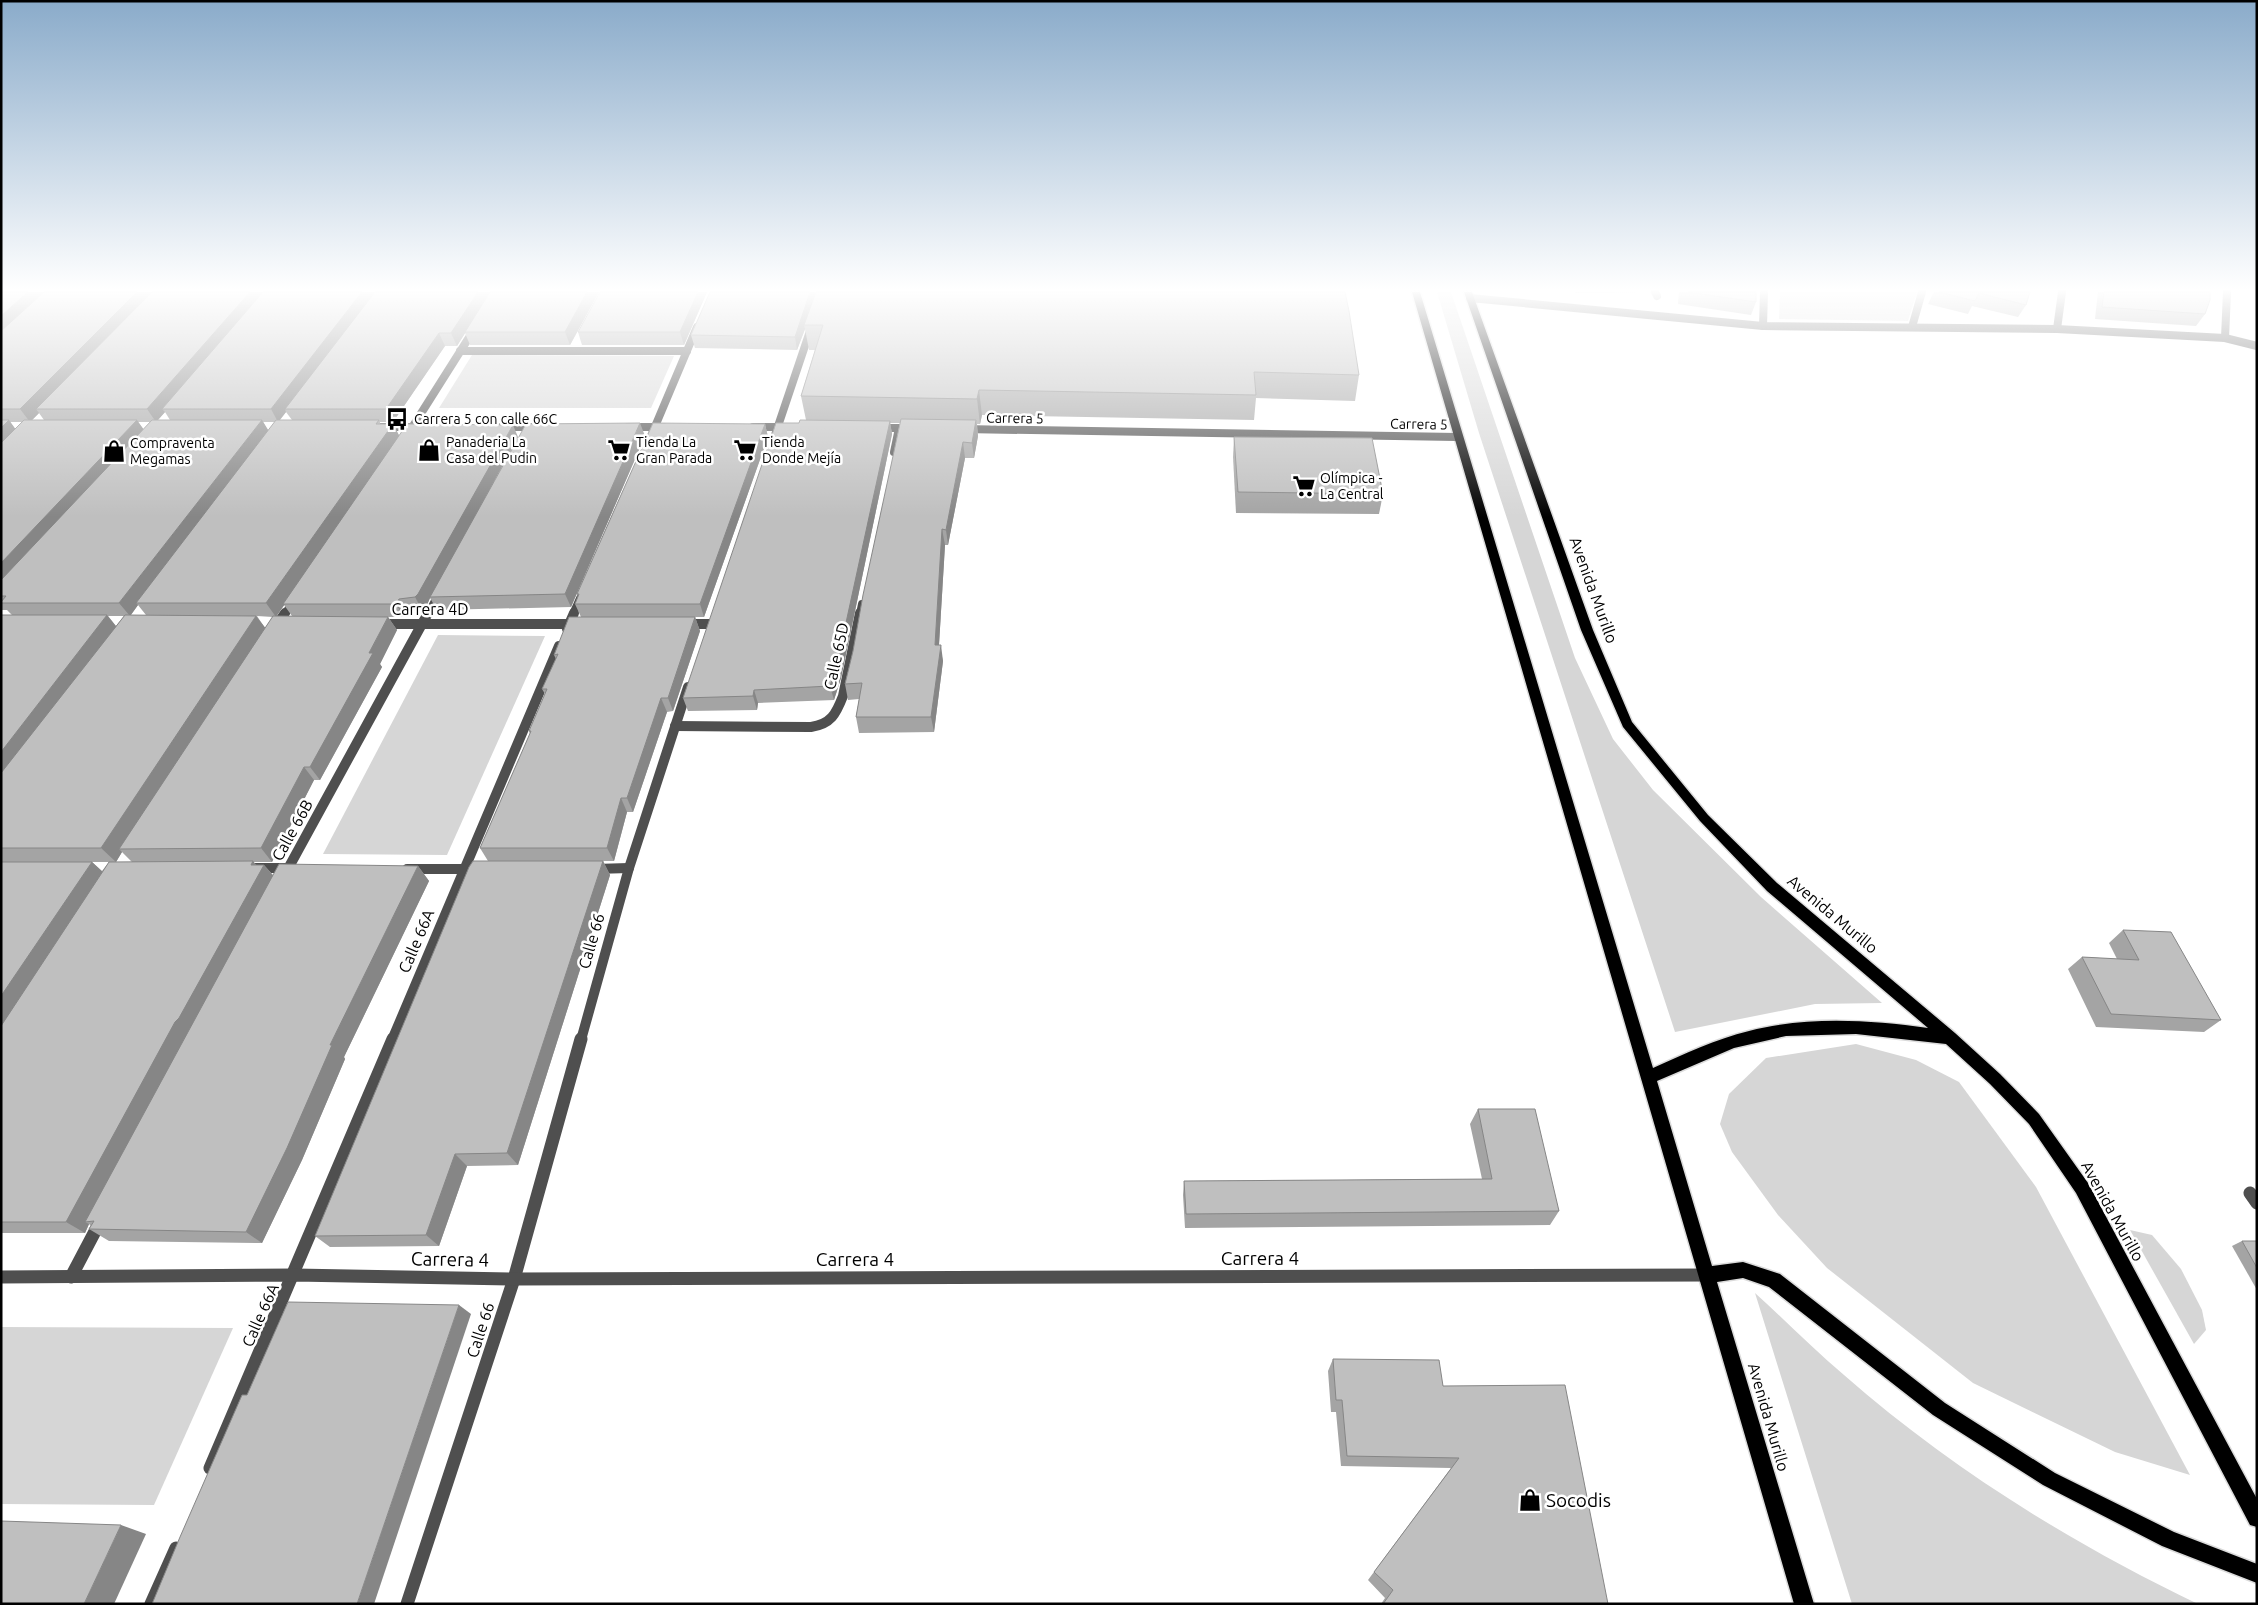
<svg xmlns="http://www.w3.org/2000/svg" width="2258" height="1605" font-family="Ubuntu,sans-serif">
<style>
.green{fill:#d6d6d6}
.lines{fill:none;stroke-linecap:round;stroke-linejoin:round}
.primary-casing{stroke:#dbdbdb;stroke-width:3}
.service-far1{stroke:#4f4f4f;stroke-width:8}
.service{stroke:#4f4f4f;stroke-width:13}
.minor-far2{stroke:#4f4f4f;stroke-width:8}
.minor-far1{stroke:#4f4f4f;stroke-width:10}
.minor{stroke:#4f4f4f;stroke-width:13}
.tertiary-far1{stroke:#4f4f4f;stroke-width:8}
.tertiary{stroke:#4f4f4f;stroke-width:13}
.primary{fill:#000;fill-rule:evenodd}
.wall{fill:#a4a4a4;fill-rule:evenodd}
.shaded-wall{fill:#868686}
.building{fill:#bfbfbf;stroke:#868686}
.labels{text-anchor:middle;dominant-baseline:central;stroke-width:5;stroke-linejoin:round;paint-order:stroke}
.far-street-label{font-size:14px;fill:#000;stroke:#fff}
.far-poi-label{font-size:14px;fill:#000;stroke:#fff;text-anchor:start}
.street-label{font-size:16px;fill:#000;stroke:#fff}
.near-street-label{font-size:19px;fill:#000;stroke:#fff}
.near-poi-label{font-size:19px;fill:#000;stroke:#fff;text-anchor:start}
</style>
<rect width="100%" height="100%" fill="#fff"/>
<g class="green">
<polygon points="1437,292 1451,292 1575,658 1613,739 1653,790 1761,897 1882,1003 1815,1004 1675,1032 1479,433"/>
<polygon points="1780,292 1917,292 1908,321 1779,319"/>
<polygon points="472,355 674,356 651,408 439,408"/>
<polygon points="438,635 545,636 447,855 323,854"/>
<polygon points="1856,1044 1916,1060 1959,1082 2036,1187 2190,1475 2115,1452 1973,1383 1827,1268 1778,1215 1732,1152 1720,1124 1729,1094 1766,1058"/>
<polygon points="2130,1230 2152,1235 2181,1269 2202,1310 2206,1330 2194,1344"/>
<path d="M1755,1293C1785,1320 1813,1349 1844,1375C1950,1468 2071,1543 2198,1604H1852Z"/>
<polygon points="1,1327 233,1328 154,1505 1,1504"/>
</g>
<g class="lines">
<defs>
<path id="primary" d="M1412,292H1420L1653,1068C1684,1054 1716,1039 1749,1031C1808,1016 1869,1020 1928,1028L1767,891L1700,821L1623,727L1581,630L1464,292H1472L1593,630L1632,722L1708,815L1777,883L1955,1033L2000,1074L2039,1114L2088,1183L2257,1499V1527L2250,1525L2076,1193L2029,1124L1990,1084L1946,1044L1856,1034L1786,1036L1734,1048L1657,1081L1712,1266L1743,1262L1780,1274L1945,1403L2055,1473L2174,1532L2257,1564V1583L2162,1546L2043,1485L1933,1415L1769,1287L1743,1278L1717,1282L1814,1604H1794Z"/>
</defs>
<use href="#primary" class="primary-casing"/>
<g class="service-far1">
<polyline points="1655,292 1657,296"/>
<polyline points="460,351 687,351"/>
</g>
<polyline class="service" points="2250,1193 2257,1203"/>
<g class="minor-far2">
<polyline points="1470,298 1763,326 2057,329 2225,338 2257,346"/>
<polyline points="1763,326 1764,292"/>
<polyline points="1912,327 1922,292"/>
<polyline points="2057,329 2062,292"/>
<polyline points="2225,338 2227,292"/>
<polyline points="408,434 475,328"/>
<polyline points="775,435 811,328"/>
<polyline points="651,436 697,327"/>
<polyline points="894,452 899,428"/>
<polyline points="285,614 295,599"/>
<polyline points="428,614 439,593"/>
<polyline points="573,614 581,596"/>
<polyline points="860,614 862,604"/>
</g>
<g class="minor-far1">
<polyline points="380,624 575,624"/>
<polyline points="685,624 709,624"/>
<polyline points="276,626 285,613"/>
<polyline points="567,629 574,613"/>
<path d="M675,726L811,727C831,724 836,714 843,696L860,613"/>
<polyline points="255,868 290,868"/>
<polyline points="407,869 468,869"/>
<polyline points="595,869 629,868"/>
<polyline points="284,876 428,613"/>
<polyline points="392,1040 559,646"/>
<polyline points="581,1040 629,868 688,687"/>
</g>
<g class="minor">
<polyline points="71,1277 101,1220"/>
<polyline points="210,1468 393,1039"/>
<polyline points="151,1604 176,1548"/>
<polyline points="407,1604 514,1279 581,1039"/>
</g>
<g class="tertiary-far1">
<polyline points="381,427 419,427"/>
<polyline points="501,427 536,427"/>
<polyline points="628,427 664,427"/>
<polyline points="753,427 789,427"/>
<polyline points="878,428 911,428"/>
<polyline points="963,429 1457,437"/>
</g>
<polyline class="tertiary" points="1,1277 295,1275 514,1279 1709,1275"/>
<use href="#primary" class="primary"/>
</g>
<g class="wall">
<path d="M1,292H599L570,345H470L465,333L457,346H445L393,422H380V424H393L399,436L518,437L493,483L645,436L571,607L437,610L430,598L426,607L422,610L406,611L404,617H388L397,630L380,664L382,667L320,780H314L272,862H253L256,865H264L273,875L418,866L429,881L344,1057L345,1059L302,1160L262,1243L109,1241L89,1229L91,1226L89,1224L85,1233H1V615H12L7,610H1ZM165,412L170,420H158ZM286,412L292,420H280ZM39,413L44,420H32ZM10,422H22L15,429ZM138,422H151L144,430ZM263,422H275L268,431ZM138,605L146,615H131ZM284,605L292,616H276ZM108,616H124L116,626ZM257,616L273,617L265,628ZM122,852L132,862H116ZM92,862H109L102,871Z"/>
<polygon points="707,292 684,345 582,345 578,332"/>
<polygon points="1575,292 1644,292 1576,293"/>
<polygon points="1679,292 1756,292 1756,302 1751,315 1678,304"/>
<polygon points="1934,292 2030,292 2026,305 2018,317 1972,306 1968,314 1928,304"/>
<polygon points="2098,292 2210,292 2205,314 2196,326 2095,319"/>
<polygon points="815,294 1359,375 1355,401 1256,398 1254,420 982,415 980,424 977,424 978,436 974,458 965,458 948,545 945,545 939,645 943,661 934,732 859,733 856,717 859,699 848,700 845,684 853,651 900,423 890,423 892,434 841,678 834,700 758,703 757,710 688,711 683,698 799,423 806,420 801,396 815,350 809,350 805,329 797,350 695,348 691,335"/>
<polygon points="765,424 768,437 704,617 695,617 700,631 673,711 667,712 633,812 627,812 614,861 603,861 610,875 518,1165 467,1166 439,1246 330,1247 315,1236 488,861 480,848 530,734 529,731 545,694 542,689 556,659 554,655 581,617 575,604 578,597 577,594"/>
<polygon points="1234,437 1383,494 1379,514 1236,513 1233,457"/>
<polygon points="2123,930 2221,1020 2204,1032 2096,1027 2068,969 2082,957 2117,959 2109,943"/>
<polygon points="1478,1109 1559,1211 1550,1225 1185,1228 1183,1195 1184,1181 1482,1179 1470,1124"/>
<polygon points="2242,1241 2257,1241 2257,1290 2232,1246"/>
<polygon points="1333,1359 1443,1386 1608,1604 1381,1604 1385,1598 1368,1580 1451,1468 1341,1466 1336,1412 1331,1412 1328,1371"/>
</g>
<g class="shaded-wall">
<polygon points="28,292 51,292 1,338 1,316"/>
<polygon points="137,292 158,292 36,409 39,413 30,422 20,409"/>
<polygon points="250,292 268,292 162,409 165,412 156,422 147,409"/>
<polygon points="362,292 378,292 285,409 286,412 278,422 271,409"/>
<polygon points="478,292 491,292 457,346 451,333"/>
<polygon points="587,292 599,292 570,345 565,332"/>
<polygon points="698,292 707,292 684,345 680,332"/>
<polygon points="810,292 815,292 815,298 804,325 805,329 797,350 795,337"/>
<polygon points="439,333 445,346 393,422 386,409"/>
<polygon points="979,390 982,415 980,424 977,399"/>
<polygon points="9,420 19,434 1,452 1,428"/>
<polygon points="137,420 146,433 1,589 1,563"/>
<polygon points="262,420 270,433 136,603 138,605 130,616 119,603"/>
<polygon points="976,420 978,436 974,458 972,443"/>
<polygon points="890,421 892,434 841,678 834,700 830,686"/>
<polygon points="640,423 645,436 571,607 565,594"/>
<polygon points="393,424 400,437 276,617 266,603"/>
<polygon points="765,424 768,437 704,617 700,604"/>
<polygon points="513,425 518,437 431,597 430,597 430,598 426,607 422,610 415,597"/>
<polygon points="963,442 965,458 948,545 946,530"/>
<polygon points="942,529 945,545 938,661 935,645"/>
<polygon points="399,599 406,611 404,617 396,604"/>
<polygon points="107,615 119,630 1,786 1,752"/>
<polygon points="256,616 267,630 119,849 122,852 116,862 101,848"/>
<polygon points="388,617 397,630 380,664 382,667 320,780 310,767"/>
<polygon points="695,617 700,631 673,711 668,698"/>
<polygon points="941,645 943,661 934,732 931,717"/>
<polygon points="754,690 758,703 757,710 753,696"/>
<polygon points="661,698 667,712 633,812 627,798"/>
<polygon points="304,767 314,780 272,862 261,848"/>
<polygon points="621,798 627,812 614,861 607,848"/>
<polygon points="253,861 261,870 264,865 276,879 85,1222 89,1224 85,1233 66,1222"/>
<polygon points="603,861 610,875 518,1165 507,1153"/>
<polygon points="92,862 107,876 1,1035 1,996"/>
<polygon points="418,866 429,881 344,1057 345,1059 302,1160 262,1243 246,1232 330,1045"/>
<polygon points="455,1154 467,1166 439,1246 426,1235"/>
<polygon points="459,1305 471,1314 374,1604 357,1604"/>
<polygon points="121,1525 146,1534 114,1604 84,1604"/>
</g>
<g class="building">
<polygon points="1,292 28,292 1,316"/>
<polygon points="44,292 137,292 20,409 1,409 1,331"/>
<polygon points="152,292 250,292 147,409 36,409"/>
<polygon points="263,292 362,292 271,409 162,409"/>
<polygon points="375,292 478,292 451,333 439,333 386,409 285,409"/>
<polygon points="490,292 587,292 565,332 465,332"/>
<polygon points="600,292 698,292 680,332 578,332"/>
<polygon points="710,292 810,292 795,337 691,335"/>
<polygon points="816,292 1345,292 1349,311 1359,375 1254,372 1256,395 979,390 977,399 801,396 823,325 804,325"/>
<polygon points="1688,292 1756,292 1756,302"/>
<polygon points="1939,292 2030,292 2026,305 1979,293 1975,301"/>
<polygon points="2104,292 2210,292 2210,300 2205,314 2102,307"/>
<polygon points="901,419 976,420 972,443 963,442 946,530 942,529 935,645 941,645 931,717 856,717 862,683 845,684 853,651 863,595"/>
<polygon points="1,420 9,420 1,428"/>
<polygon points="24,420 137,420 1,563 1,443"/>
<polygon points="152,420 262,420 119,603 1,603 1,602 6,596 1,596 1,580"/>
<polygon points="276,420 379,420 376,424 393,424 266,603 136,603"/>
<polygon points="800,420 890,421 837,664 830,686 754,690 753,696 683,698 776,423 799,423"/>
<polygon points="640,423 565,594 430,597 526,424"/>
<polygon points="653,423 765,424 700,604 575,604 579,594 577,594"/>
<polygon points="407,424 513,425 418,594 415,597 399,599 396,604 283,604"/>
<polygon points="1234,437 1372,438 1383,494 1238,492"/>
<polygon points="1,615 107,615 1,752"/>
<polygon points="125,615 256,616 101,848 1,848 1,773"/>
<polygon points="273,616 388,617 369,653 373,653 310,767 304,767 261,848 119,849"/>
<polygon points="569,617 695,617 668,698 661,698 627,798 621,798 607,848 480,848 531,731 529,731 547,689 542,689 558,654 554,655"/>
<polygon points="253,861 251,865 264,865 179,1018 175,1022 66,1222 1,1222 1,1026 109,862"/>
<polygon points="473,861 603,861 507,1153 455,1154 426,1235 315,1236 469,867"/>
<polygon points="1,862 92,862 1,996"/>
<polygon points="279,864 418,866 330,1045 332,1045 287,1148 246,1232 89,1229 94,1221 85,1222"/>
<polygon points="2123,930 2171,932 2221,1020 2111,1014 2082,957 2139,960"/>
<polygon points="1478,1109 1535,1109 1559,1211 1186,1214 1184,1181 1492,1179"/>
<polygon points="2242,1241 2257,1241 2257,1268"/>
<polygon points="288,1302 459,1305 357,1604 152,1604 180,1537 242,1395 247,1395"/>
<polygon points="1333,1359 1439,1360 1443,1386 1565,1385 1608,1604 1383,1604 1393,1590 1374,1572 1459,1458 1347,1456 1342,1400 1336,1400"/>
<polygon points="1,1521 121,1525 84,1604 1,1604"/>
</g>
<linearGradient id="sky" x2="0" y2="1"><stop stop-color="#8aabca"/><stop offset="0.56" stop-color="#fff"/><stop offset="1" stop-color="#fff" stop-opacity="0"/></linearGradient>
<rect width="2258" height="517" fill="url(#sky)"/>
<defs>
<symbol id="bus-bare" viewBox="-9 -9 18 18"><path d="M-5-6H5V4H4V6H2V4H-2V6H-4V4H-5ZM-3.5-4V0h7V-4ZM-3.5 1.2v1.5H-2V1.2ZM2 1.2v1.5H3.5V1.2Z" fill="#000" stroke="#fff" stroke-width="2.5" paint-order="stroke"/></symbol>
<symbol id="shop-bare" viewBox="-9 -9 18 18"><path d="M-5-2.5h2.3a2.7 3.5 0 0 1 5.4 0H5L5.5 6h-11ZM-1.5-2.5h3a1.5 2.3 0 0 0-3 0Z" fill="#000" stroke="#fff" stroke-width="2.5" paint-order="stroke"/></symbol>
<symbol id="supermarket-bare" viewBox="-9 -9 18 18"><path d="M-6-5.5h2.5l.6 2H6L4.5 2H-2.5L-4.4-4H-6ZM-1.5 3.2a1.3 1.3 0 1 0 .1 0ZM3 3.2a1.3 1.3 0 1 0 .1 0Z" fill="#000" stroke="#fff" stroke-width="2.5" paint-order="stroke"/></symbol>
</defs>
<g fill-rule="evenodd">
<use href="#bus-bare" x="381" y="403" width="32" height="32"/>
<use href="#shop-bare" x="413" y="434" width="32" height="32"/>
<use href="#supermarket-bare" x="603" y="434" width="32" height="32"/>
<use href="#supermarket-bare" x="729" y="434" width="32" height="32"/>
<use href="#shop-bare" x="98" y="435" width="32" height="32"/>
<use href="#supermarket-bare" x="1288" y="470" width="32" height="32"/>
<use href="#shop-bare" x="1514" y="1484" width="32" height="32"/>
</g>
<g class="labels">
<g class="far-street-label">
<text transform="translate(1015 418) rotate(1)">Carrera 5</text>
<text transform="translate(1419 424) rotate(1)">Carrera 5</text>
</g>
<g class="far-poi-label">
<text x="414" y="419">Carrera 5 con calle 66C</text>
<text x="446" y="442">Panaderia La<tspan x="446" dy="16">Casa del Pudin</tspan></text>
<text x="636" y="442">Tienda La<tspan x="636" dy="16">Gran Parada</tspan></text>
<text x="762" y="442">Tienda<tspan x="762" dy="16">Donde Mejía</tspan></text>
<text x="130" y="443">Compraventa<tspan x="130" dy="16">Megamas</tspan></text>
<text x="1320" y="478">Olímpica -<tspan x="1320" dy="16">La Central</tspan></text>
</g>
<g class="street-label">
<text transform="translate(1594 590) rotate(70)">Avenida Murillo</text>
<text x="430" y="609">Carrera 4D</text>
<text transform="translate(836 656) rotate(-78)">Calle 65D</text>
<text transform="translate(292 830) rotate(-61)">Calle 66B</text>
<text transform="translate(1833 914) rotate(40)">Avenida Murillo</text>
<text transform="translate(416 941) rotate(-67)">Calle 66A</text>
<text transform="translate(591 941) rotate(-74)">Calle 66</text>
<text transform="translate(2113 1211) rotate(61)">Avenida Murillo</text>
<text transform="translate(260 1315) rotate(-66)">Calle 66A</text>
<text transform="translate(480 1330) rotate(-72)">Calle 66</text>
<text transform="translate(1769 1417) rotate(74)">Avenida Murillo</text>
</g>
<g class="near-street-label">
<text x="1260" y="1258">Carrera 4</text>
<text transform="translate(450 1259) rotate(1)">Carrera 4</text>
<text x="855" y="1259">Carrera 4</text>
</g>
<g class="near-poi-label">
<text x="1546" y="1500">Socodis</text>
</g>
</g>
<rect width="2258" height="1605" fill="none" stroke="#000000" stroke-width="5"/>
</svg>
